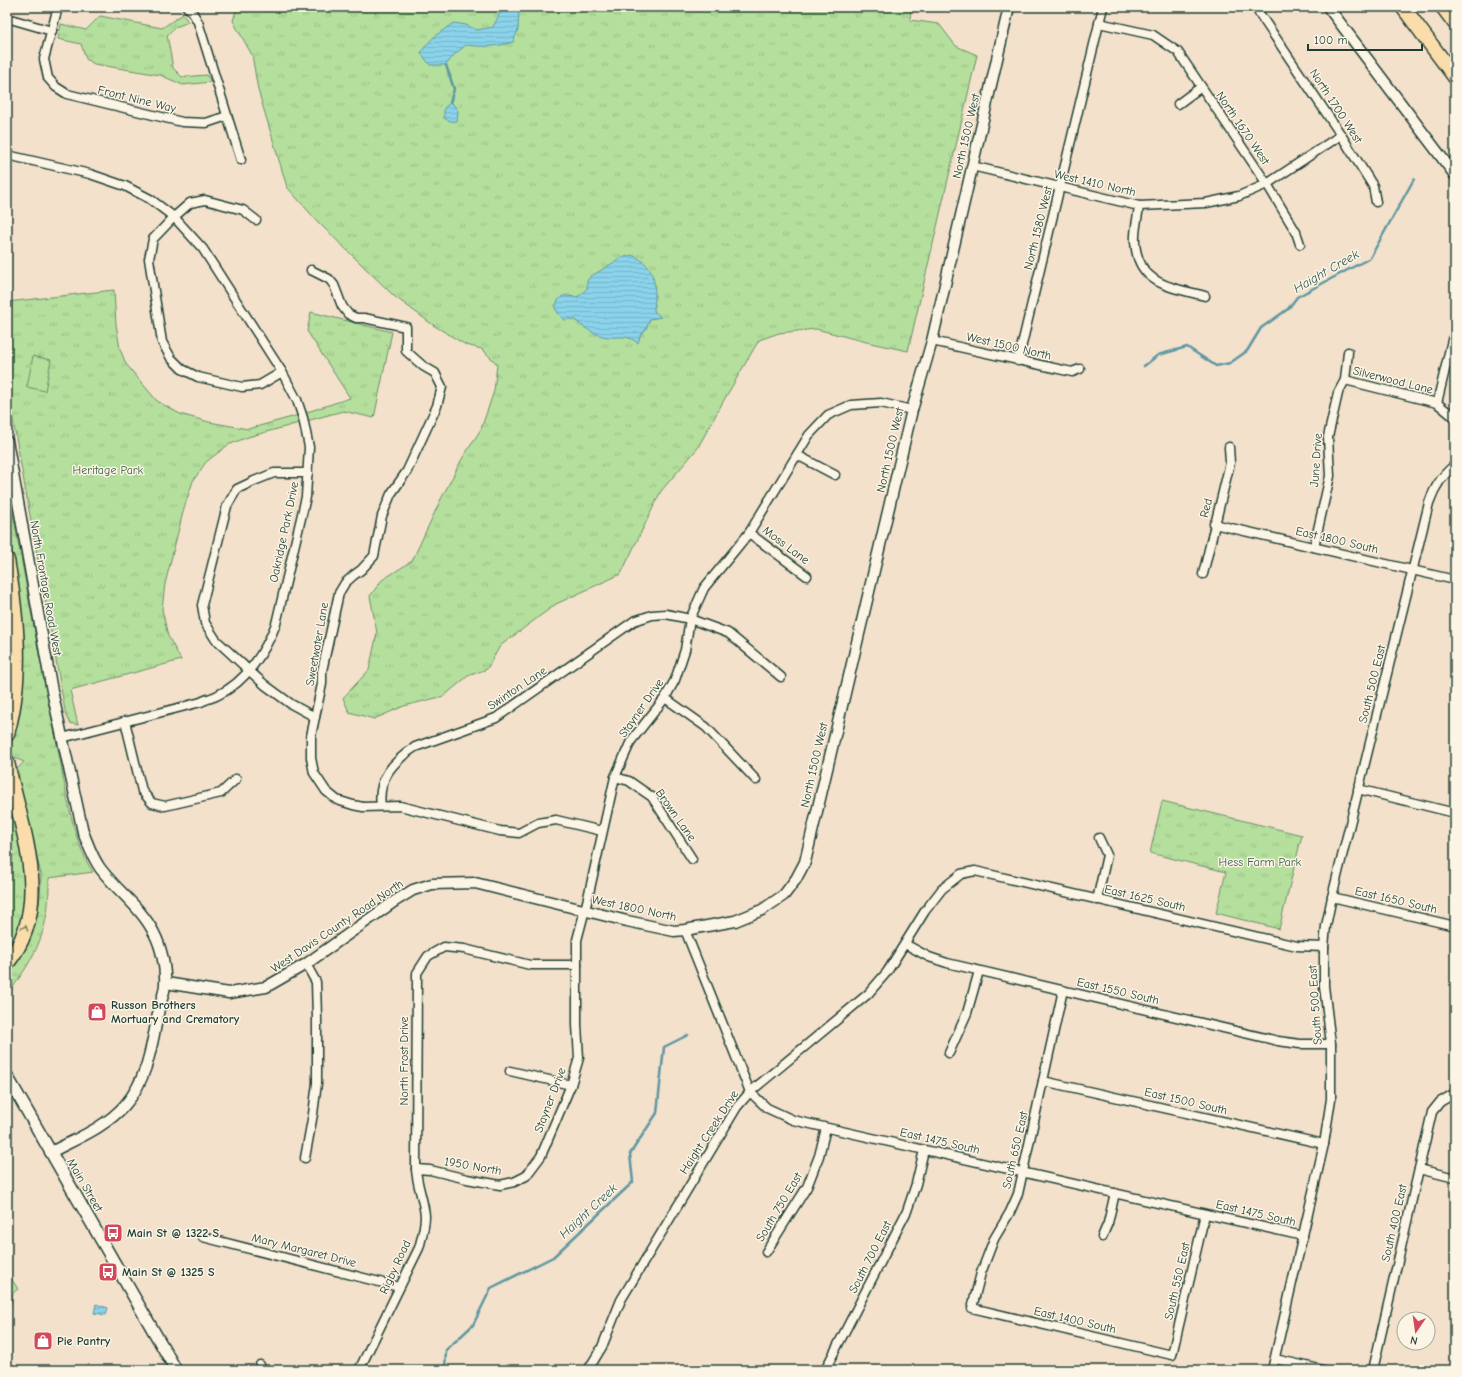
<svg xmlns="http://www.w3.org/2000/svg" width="1462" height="1377" font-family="'Comic Neue',sans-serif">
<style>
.grass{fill:url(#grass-tufts);stroke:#6a8e68}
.pitch{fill:#b4df9c;stroke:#6a8e68}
.water{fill:url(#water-rules);stroke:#5f97a2}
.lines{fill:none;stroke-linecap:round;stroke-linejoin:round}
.stream{stroke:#5f97a2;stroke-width:2.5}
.minor-casing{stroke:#1f3d34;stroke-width:11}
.tertiary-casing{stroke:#1f3d34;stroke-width:13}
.secondary-casing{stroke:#1f3d34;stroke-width:14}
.motorway-casing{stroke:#1f3d34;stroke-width:17}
.minor{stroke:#fcf5e5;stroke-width:8}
.tertiary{stroke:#fcf5e5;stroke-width:10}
.secondary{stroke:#fcf5e5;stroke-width:11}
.motorway{stroke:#faddab;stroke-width:14}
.oneway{stroke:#82856a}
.labels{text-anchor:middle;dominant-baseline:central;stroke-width:3;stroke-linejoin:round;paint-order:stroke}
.street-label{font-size:12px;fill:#1f3d34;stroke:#fcf5e5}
.park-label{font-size:12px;fill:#3d5d49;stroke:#fcf5e5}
.poi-label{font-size:12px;font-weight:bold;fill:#1f3d34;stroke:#fcf5e5;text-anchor:start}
.water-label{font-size:13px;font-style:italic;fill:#345b59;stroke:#fcf5e5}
</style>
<defs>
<pattern id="grass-tufts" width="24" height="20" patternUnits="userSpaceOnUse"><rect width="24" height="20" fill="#b4df9c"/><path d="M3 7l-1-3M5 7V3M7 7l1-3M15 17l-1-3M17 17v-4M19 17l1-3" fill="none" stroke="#9ac087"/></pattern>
<pattern id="water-rules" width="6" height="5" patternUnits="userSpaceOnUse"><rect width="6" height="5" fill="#8ad3eb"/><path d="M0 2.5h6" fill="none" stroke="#77b6ca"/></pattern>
</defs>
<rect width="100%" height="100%" fill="#f3e1cb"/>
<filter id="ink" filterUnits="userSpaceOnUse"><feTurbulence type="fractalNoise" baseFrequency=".025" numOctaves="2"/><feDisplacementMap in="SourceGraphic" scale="8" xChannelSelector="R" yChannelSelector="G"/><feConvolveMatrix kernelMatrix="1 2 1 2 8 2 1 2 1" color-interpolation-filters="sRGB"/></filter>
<g filter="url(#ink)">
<g class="grass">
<polygon points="237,7 911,7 910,20 939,24 956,46 977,55 908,351 870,343 816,329 779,333 759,340 724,400 697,449 661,491 621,574 556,604 500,646 487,669 468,676 444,696 404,706 374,719 349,712 343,698 369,670 377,633 370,596 382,580 412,561 441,499 462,459 481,429 494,391 497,364 482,349 466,345 433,325 394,296 318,222 287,187 258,90 252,55 233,21"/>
<polygon points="183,14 188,22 176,27 167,35 173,68 182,77 207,75 211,82 183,85 160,75 94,64 86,59 81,44 58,39 61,24 86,30 100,16 162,28"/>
<polygon points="114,290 116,324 120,349 126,364 157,401 180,414 209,422 248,429 292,417 350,398 307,331 311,312 392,332 374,418 343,411 248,437 228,445 206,462 193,481 184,508 165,584 162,609 168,636 181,660 70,690 78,725 70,723 66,716 7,387 7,302"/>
<path d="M7,481C23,569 39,657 57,744C65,783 71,839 93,872L49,878C50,929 37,955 7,995C7,990 6,984 7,980C8,974 23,956 26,948C37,925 41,900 41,874L15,771L24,762L12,757L11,745L17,721L23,673L24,637L20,596L7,523Z"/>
<path d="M7,592C12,629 12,665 7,701Z"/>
<polygon points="7,789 26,870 25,906 16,936 7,953"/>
<polygon points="1162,801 1302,835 1279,929 1216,913 1226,872 1150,853"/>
<polygon points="7,1272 18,1289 13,1293 7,1320"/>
</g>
<polygon class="pitch" points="33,356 51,360 45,391 27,387"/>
<g class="water">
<path d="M503,7H519L518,30L513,42C496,47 483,47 466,45L455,54L446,65H430L421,53C429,39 440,32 454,23L466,25L477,30L493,27Z"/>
<path d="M450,103L453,104L458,111L457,121C453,122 448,121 444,118V108Z"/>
<path d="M632,255C657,265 656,288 654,311L661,317L650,319L646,329L640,336L638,343C626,334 622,338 608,337C597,336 586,329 577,322L576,320L570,319L565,320L560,316L555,308C557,302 560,294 568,296C570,296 572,297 574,297C580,297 584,292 587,288V281L590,277L621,258Z"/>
<polygon points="96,1304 108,1308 106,1315 94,1313"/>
</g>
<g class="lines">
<g class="stream">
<polyline points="446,65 454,89 450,103"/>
<polyline points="1144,366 1158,355 1187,347 1216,366 1230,363 1247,351 1261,328 1288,309 1297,297 1370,258 1414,179"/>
<polyline points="445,1370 446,1350 473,1325 491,1288 553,1257 633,1182 630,1154 657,1113 664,1047 688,1035"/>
</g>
<defs>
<g id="minor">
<polyline points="58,7 44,59 48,78 56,87 67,94 182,122 206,123 227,116"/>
<polyline points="187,7 191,10 198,22 241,160"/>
<polyline points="1255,7 1341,135 1373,186 1376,202"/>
<polyline points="7,18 52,31"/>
<polyline points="1099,23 1153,35 1178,52 1267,184 1296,232 1300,244"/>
<polyline points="1178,104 1201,87"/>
<path d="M7,155L90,174L125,186L150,199L174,217L203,249L282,372L297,400L303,418L309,447L306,497L276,624C265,652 246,682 218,695C213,698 206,699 201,702L62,738"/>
<polyline points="972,166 1139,206 1206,203 1239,196 1267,184 1341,135"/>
<path d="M1139,206C1138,217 1134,231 1135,242C1138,285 1171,287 1205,296"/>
<polyline points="256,220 243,210 205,200 190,203 174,217 153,239 149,259 162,342 171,358 182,369 198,377 242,387 260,385 282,372"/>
<polyline points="311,270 329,279 334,285 342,306 348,314 356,318 364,318 406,327 406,351 423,366 435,373 442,387 437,406 407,471 391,494 382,516 374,556 361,570 354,575 345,583 339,593 322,671 322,684 311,736 311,758 314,773 326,791 337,800 353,805 363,807 400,806 500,831 519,833 538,823 556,820 602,831"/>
<polyline points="932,341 1072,372 1080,369"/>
<polyline points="1018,361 1103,7"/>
<polyline points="1345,380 1437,403 1455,418"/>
<polyline points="1437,403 1452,340 1455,336"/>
<polyline points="797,455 835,475"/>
<polyline points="308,473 274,473 254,481 237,489 227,506 202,605 205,623 216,640 265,685 291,704 315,717"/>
<polyline points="1214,524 1455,580"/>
<polyline points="749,533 807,576"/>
<polyline points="1314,547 1330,476 1328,437 1338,393 1345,380 1348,352"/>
<polyline points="1203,574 1230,463 1229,447"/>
<polyline points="665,698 706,727 756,780"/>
<polyline points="125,721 142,791 152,803 165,806 221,793 236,779"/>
<polyline points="615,777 629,781 639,788 652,797 692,859"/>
<polyline points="1358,789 1455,813"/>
<path d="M381,806C377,778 394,761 415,747L496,718L634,621L652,615L666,614L690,619L728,633L781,677"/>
<polyline points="1332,897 1455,926"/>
<polyline points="1097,900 1107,855 1099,838"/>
<polyline points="685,930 750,1092 767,1108 793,1120 1303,1236"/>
<polyline points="905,944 929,957 947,963 1278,1041 1300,1044 1331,1044"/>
<polyline points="1063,990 1018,1194 1010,1212 994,1239 981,1273 972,1308 1172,1355 1205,1214"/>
<polyline points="949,1053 967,1013 979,971"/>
<polyline points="510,1071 571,1085"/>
<polyline points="1043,1081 1324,1144"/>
<polyline points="305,1158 313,1114 317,1083 317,1018 316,982 306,964"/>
<polyline points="416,1169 430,1170 467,1179 500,1185 514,1182 526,1176 541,1156 571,1085 579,1058 577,1025 577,940 587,902 615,777 631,741 665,698 675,680 685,650 690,619 704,588 749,533 809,435 828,415 851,405 881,403 912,410"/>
<polyline points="1419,1169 1455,1178"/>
<polyline points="203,1237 399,1287"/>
<polyline points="1102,1237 1108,1223 1115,1193"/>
<polyline points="766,1252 807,1187 819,1156 826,1128"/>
<polyline points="1275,1359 1324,1370"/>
<polyline points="260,1365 261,1370"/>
<path d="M359,1370L419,1248C422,1237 425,1227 425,1216C424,1201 417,1186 416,1169L417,973L428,956L444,947L464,949L530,965H577"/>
<polyline points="588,1370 602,1347 621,1300 737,1107 750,1092 868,994 887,972 925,911 942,889 961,874 975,871 1297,946 1324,947"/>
<polyline points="825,1370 907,1211 916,1184 924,1150"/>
<path d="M1272,1370L1324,1144L1331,1099V1044L1324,986V947L1326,926L1332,897L1429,503C1434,488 1442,475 1455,465"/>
<polyline points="1373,1370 1432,1112 1440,1102 1455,1093"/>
</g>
<g id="tertiary">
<polyline points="1328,7 1455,175"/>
<path d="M7,441L52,691L83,832C88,844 92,857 100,868C117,891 141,907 154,933C161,946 166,968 165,983C165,992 161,1001 159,1009C152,1043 148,1079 125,1105C106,1127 76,1139 51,1152"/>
<polyline points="166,983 229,993 266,987 306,964 395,901 413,890 432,884 475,883 627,921 674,931 685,930 735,921 762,910 784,895 796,879 805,862 912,410 932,341 1009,7"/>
</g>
<polyline id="secondary" points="7,1076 176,1370"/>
<g id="motorway">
<polyline points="1403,7 1455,77"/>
<polyline points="1443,7 1455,23"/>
<path d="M7,560C17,617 23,677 7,734"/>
<path d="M7,762C20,826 55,905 7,963"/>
</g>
</defs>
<use href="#minor" class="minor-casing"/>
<use href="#tertiary" class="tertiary-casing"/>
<use href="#secondary" class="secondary-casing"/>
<use href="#motorway" class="motorway-casing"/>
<use href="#minor" class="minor"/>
<use href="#tertiary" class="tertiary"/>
<use href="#secondary" class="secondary"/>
<use href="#motorway" class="motorway"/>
</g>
<defs><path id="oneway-chevron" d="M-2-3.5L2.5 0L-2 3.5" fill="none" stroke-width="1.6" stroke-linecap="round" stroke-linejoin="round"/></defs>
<use class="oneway" href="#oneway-chevron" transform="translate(25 928) rotate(-71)"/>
</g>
<defs>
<symbol id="shop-square" viewBox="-11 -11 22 22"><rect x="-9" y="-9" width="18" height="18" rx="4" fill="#d1495b" stroke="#fcf5e5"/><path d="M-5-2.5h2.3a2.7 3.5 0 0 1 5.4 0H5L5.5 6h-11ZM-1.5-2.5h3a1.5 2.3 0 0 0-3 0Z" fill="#fff"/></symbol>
<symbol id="bus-square" viewBox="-11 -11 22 22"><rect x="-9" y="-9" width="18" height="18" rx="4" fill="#d1495b" stroke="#fcf5e5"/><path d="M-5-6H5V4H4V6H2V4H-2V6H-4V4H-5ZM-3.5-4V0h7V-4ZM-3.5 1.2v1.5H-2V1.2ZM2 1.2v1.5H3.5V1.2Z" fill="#fff"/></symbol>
</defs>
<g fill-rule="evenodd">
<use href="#shop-square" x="86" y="1001" width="22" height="22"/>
<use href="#bus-square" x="102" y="1222" width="22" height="22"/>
<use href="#bus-square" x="97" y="1261" width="22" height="22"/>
<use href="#shop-square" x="32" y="1330" width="22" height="22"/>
</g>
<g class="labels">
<g class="street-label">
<text transform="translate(137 99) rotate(14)">Front Nine Way</text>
<text transform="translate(1336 106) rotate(57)">North 1700 West</text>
<text transform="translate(1243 128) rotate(56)">North 1670 West</text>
<text transform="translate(966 136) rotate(-77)">North 1500 West</text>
<text transform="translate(1095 183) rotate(13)">West 1410 North</text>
<text transform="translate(1038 228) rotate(-76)">North 1580 West</text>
<text transform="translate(1009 346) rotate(13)">West 1500 North</text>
<text transform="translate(1393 380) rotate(14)">Silverwood Lane</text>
<text transform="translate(890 450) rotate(-77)">North 1500 West</text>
<text transform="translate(1316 460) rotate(-86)">June Drive</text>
<text transform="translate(1206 508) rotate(-76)">Red</text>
<text transform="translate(284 532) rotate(-78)">Oakridge Park Drive</text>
<text transform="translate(1337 540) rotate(13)">East 1800 South</text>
<text transform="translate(786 545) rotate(37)">Moss Lane</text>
<text transform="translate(46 588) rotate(80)">North Frontage Road West</text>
<text transform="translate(317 644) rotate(-80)">Sweetwater Lane</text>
<text transform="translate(1372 684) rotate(-76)">South 500 East</text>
<text transform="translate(517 688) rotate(-34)">Swinton Lane</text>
<text transform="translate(641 708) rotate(-55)">Stayner Drive</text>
<text transform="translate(814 765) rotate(-77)">North 1500 West</text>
<text transform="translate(676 815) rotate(55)">Brown Lane</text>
<text transform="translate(1145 898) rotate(13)">East 1625 South</text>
<text transform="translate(1396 900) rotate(13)">East 1650 South</text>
<text transform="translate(634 908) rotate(12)">West 1800 North</text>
<text transform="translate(337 926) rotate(-34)">West Davis County Road North</text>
<text transform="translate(1118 991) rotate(13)">East 1550 South</text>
<text transform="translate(1315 1005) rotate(-94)">South 500 East</text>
<text transform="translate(404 1061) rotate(-90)">North Frost Drive</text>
<text transform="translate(550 1100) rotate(-69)">Stayner Drive</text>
<text transform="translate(1186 1101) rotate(13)">East 1500 South</text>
<text transform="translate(709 1132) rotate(-57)">Haight Creek Drive</text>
<text transform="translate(940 1141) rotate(13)">East 1475 South</text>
<text transform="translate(1015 1150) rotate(-77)">South 650 East</text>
<text transform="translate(473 1166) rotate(10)">1950 North</text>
<text transform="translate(85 1185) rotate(60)">Main Street</text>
<text transform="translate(779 1207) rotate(-59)">South 750 East</text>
<text transform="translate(1256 1213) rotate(13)">East 1475 South</text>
<text transform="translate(1394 1223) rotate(-77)">South 400 East</text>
<text transform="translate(304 1250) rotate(14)">Mary Margaret Drive</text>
<text transform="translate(870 1257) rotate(-63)">South 700 East</text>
<text transform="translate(395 1267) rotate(-65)">Rigby Road</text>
<text transform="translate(1177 1281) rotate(-77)">South 550 East</text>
<text transform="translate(1075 1320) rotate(13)">East 1400 South</text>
</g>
<g class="park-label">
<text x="108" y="470">Heritage Park</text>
<text x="1260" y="862">Hess Farm Park</text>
</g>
<g class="poi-label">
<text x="111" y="1005">Russon Brothers<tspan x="111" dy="14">Mortuary and Crematory</tspan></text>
<text x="127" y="1233">Main St @ 1322 S</text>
<text x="122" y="1272">Main St @ 1325 S</text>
<text x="57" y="1341">Pie Pantry</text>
</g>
<g class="water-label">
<text transform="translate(1326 271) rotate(-30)">Haight Creek</text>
<text transform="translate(588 1211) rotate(-43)">Haight Creek</text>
</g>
</g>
<rect width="1462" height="1377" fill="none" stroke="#fcf5e5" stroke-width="24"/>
<rect x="12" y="12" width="1438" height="1353" fill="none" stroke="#1f3d34" stroke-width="1.5" filter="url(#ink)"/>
<g transform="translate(1416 1331) rotate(193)"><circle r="19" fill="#fcf5e5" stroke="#a4ab9e"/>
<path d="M0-3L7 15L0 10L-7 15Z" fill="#d1495b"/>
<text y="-6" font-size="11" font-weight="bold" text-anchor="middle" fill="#1f3d34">N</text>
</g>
<path d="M1308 44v6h114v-6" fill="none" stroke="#1f3d34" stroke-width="2"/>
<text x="1314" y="44" font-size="12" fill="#1f3d34" stroke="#fcf5e5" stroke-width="3" paint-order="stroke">100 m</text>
</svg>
